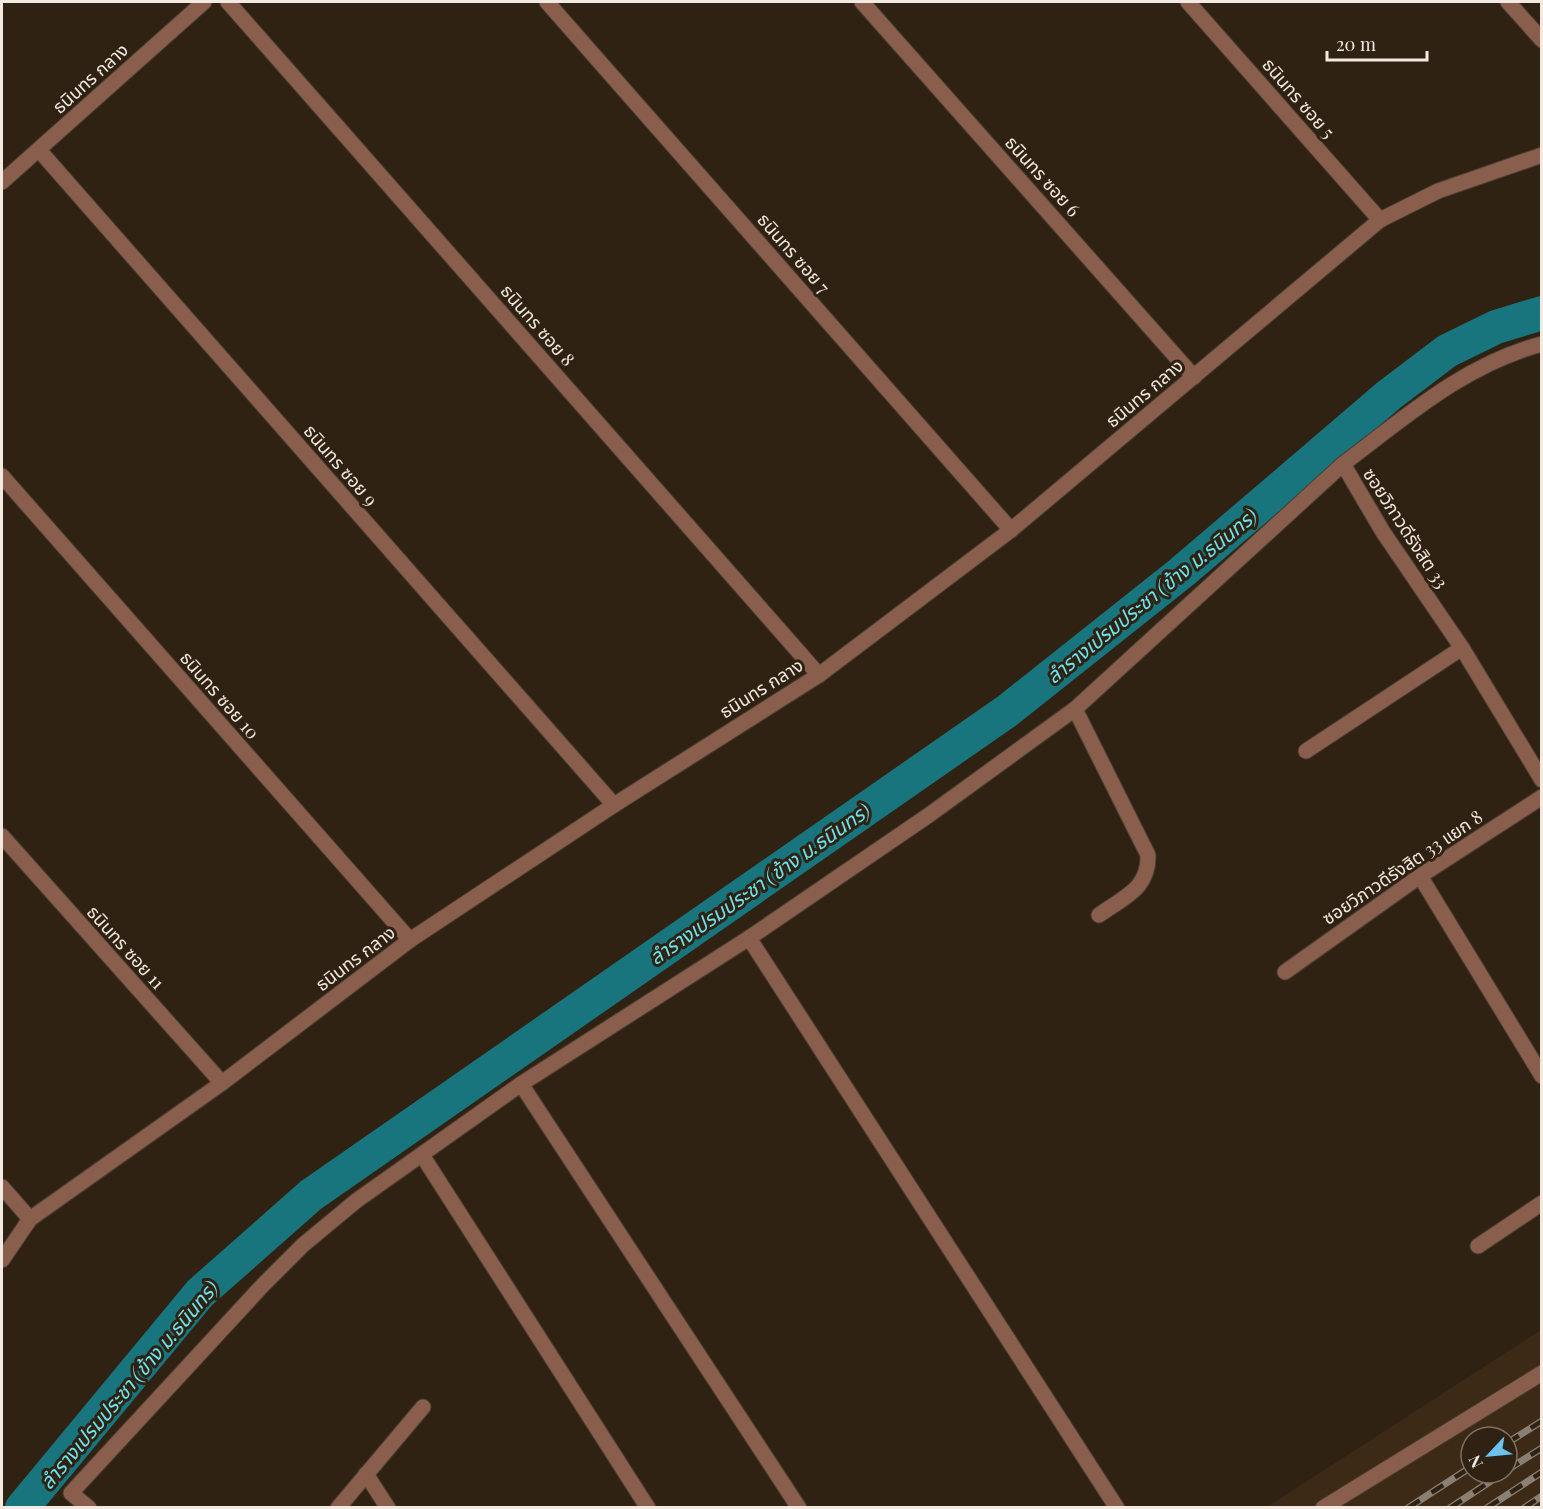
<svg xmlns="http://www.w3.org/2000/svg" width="1543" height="1509" font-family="'Playfair Display','Noto Sans Thai',serif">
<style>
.built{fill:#3c2a16;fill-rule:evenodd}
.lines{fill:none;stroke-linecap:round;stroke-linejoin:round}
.canal{stroke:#19757d;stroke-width:34}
.service-casing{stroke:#4a3e30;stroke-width:17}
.minor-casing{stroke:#4a3e30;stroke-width:17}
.tertiary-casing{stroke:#4a3e30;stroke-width:17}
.service{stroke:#8a5e4d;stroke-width:15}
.minor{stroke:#8a5e4d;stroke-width:15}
.tertiary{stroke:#8a5e4d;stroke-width:15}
.rail-casing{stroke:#8a7f73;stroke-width:7}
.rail{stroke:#2f2213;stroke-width:4.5;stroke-dasharray:14;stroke-linecap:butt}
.labels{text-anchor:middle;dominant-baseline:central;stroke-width:6;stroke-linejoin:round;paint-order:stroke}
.street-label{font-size:18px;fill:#f2e9e0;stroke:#2f2213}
.water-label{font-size:20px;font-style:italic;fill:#6ae5f1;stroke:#2f2213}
</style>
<rect width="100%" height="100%" fill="#2f2213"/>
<path class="built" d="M1541,1330V1507H1267ZM1471,1437H1507V1473H1471Z"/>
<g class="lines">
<polyline class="canal" points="22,1508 200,1293 311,1195 1007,711 1182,572 1389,395 1447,351 1496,327 1542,313"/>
<defs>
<g id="service">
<path d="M1075,709L1148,855C1149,889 1124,897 1099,915"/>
<polyline points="1306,751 1462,648"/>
</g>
<g id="minor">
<polyline points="228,2 819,675"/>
<polyline points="547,2 1011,530"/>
<polyline points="862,2 1194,377"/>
<polyline points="1188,2 1380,220"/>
<polyline points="1508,2 1542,40"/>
<polyline points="39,150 614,805"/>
<polyline points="2,182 204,2"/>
<polyline points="2,476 410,940"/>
<polyline points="2,836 222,1083"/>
<polyline points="1420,876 1542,1076"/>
<polyline points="749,938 1117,1508"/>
<polyline points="1285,972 1420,876 1542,797"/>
<polyline points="521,1084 799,1508"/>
<polyline points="422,1155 648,1508"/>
<polyline points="2,1187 30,1219"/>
<polyline points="1478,1246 1542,1203"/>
<polyline points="2,1260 30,1219 222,1083 410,940 614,805 819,675 1011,530 1380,220 1438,191 1542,155"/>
<polyline points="366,1474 388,1508"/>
<polyline points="89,1508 71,1493 263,1285 303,1245 356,1201 521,1084 749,938 929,815 1075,709 1343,464"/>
<polyline points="338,1508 423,1407"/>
</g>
<g id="tertiary">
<path d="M1542,344C1465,364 1404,418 1343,464L1383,532L1462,648L1542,780"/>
<polyline points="1323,1508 1542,1373"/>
</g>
</defs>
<use href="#service" class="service-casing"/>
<use href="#minor" class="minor-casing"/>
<use href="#tertiary" class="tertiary-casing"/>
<use href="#service" class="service"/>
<use href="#minor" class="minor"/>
<use href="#tertiary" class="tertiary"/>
<defs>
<g id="rail">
<polyline points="1507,1443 1542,1421"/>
<polyline points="1507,1470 1542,1448"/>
<polyline points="1408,1508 1471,1467"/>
<polyline points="1450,1508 1503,1473"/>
<polyline points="1487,1508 1542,1472"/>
<polyline points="1524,1508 1542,1496"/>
</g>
</defs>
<use href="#rail" class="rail-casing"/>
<use href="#rail" class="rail"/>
</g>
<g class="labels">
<g class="street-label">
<text transform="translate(90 78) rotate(-42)">ธนินทร กลาง</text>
<text transform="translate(1299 98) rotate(49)">ธนินทร ซอย 5</text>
<text transform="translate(1043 176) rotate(48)">ธนินทร ซอย 6</text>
<text transform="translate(794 253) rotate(49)">ธนินทร ซอย 7</text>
<text transform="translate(538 325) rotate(49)">ธนินทร ซอย 8</text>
<text transform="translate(1144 393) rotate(-40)">ธนินทร กลาง</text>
<text transform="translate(341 465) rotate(49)">ธนินทร ซอย 9</text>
<text transform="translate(1406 528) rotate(57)">ซอยวิภาวดีรังสิต 33</text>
<text transform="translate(761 688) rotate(-32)">ธนินทร กลาง</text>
<text transform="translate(220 695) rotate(49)">ธนินทร ซอย 10</text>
<text transform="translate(1402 867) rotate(-34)">ซอยวิภาวดีรังสิต 33 แยก 8</text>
<text transform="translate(126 947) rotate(48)">ธนินทร ซอย 11</text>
<text transform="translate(355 958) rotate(-37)">ธนินทร กลาง</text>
</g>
<g class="water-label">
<text transform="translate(1151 595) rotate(-39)">ลำรางเปรมประชา (ข้าง ม.ธนินทร)</text>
<text transform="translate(759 883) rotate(-35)">ลำรางเปรมประชา (ข้าง ม.ธนินทร)</text>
<text transform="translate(128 1384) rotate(-50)">ลำรางเปรมประชา (ข้าง ม.ธนินทร)</text>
</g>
</g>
<rect width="1543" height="1509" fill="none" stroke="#f2e9e0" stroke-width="6"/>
<g transform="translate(1489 1455) rotate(244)"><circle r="28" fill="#2f2213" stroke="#7d7265" stroke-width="1.5"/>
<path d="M0-4.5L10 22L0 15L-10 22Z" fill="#6bc3f2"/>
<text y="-9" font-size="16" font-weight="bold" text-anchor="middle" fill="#f2e9e0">N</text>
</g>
<path d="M1327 51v9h100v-9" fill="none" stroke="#f2e9e0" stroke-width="3"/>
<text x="1336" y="51" font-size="18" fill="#f2e9e0" stroke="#2f2213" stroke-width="4.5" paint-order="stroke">20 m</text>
</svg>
